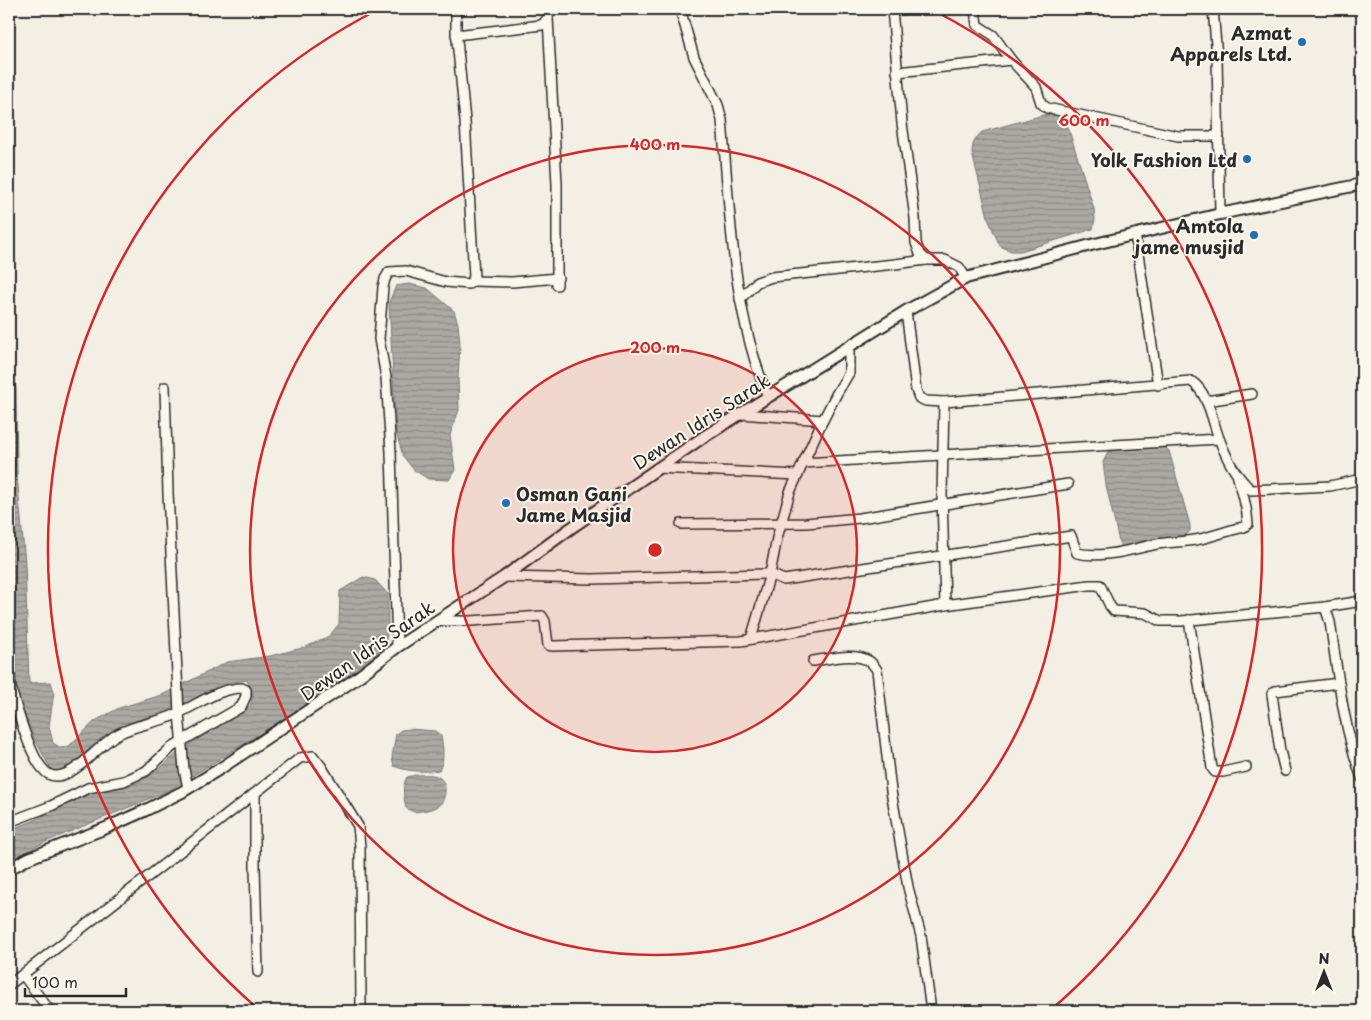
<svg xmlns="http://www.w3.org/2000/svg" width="1371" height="1020" font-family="'Playpen Sans',sans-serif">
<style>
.water{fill:url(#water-rules);stroke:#787772}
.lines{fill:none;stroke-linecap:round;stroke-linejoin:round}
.minor-casing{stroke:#2b2b2b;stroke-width:12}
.major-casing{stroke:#2b2b2b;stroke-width:14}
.minor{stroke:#fbf7ec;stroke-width:9}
.major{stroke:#fbf7ec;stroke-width:10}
.ring{fill:none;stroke:#d62828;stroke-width:2.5}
.poi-dot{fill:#1f6fb2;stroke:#fbf7ec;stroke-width:2}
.labels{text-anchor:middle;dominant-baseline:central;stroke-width:4;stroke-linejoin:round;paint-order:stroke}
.poi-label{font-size:18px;font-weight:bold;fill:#2b2b2b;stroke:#fbf7ec;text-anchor:end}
.street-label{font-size:18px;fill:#2b2b2b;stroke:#fbf7ec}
.centre{fill:#d62828;stroke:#fbf7ec;stroke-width:2.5}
.ring-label{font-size:15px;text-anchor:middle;font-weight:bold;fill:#d62828;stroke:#fbf7ec;stroke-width:4;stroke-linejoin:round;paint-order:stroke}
</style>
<defs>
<pattern id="water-rules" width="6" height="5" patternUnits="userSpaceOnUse" patternTransform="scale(1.25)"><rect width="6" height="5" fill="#aca9a2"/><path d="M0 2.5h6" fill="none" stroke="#8c8a84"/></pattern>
</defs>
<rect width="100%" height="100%" fill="#f3efe4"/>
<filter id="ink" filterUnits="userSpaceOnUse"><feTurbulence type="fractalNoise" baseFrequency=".02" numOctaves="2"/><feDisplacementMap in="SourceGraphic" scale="10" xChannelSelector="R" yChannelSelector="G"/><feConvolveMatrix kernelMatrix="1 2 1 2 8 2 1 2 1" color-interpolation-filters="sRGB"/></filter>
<g filter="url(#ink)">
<g class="water">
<path d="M1047,114L1059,116L1066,121L1094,209L1095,219L1093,229L1021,251H1011L1000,246L989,221L972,153C972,144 975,138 982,132Z"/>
<polygon points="409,284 427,288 454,311 458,324 460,344 458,377 459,410 450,435 455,470 449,480 428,479 413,469 403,456 396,432 389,302 396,286"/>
<polygon points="9,337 11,339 16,390 17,476 25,563 29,683 51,682 54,692 49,726 53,743 61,748 69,746 95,721 119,708 162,695 227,662 270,656 306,647 329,636 339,624 340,591 363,577 375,580 388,594 388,627 385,648 362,667 292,714 168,791 43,843 9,862 9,830 33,821 62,806 79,794 137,783 153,774 181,750 250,706 253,695 247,680 232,682 177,710 122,724 96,742 77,762 64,770 52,771 34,738 17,695 12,636 9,569"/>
<polygon points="1135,446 1164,446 1169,451 1190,525 1190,531 1182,539 1123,547 1120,546 1106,485 1103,462 1108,452 1113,450"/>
<path d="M410,729L435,731L441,736C443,746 445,761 439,770C424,772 408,772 394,766L392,757L396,734L401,730Z"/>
<path d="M416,775C424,775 434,773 440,778C448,784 446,801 438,806C431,810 422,811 414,812L406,808C404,797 401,787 407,777Z"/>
</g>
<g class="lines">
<defs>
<g id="minor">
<path d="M680,9L694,57L718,105L722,120C730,213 732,310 768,397"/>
<polyline points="892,9 902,123 915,218 916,243 920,254 926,260"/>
<polyline points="975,9 977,25 993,35 1011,60 1036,87 1041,103 1047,108 1178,136 1219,136"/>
<polyline points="1213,9 1217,57 1220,214"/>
<polyline points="892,10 907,9"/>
<polyline points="548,18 557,184 557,285"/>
<polyline points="456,35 542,25 548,18 549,9"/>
<polyline points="897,72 1011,60"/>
<polyline points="1135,234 1158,385"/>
<polyline points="472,281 512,282 558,278"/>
<polyline points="740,299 757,282 772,277 895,264 926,260 945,260 959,267 966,278"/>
<path d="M906,311L916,390L919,398L926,401L944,402L1191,381C1209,393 1212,421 1220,441C1228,461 1235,475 1251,490L1330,486L1362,479"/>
<polyline points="165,387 168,493 179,713 184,769 188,788"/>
<polyline points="1206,401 1252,394"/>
<path d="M944,402L942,494L945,605L1089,585H1100L1110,606L1114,611L1145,613L1160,621H1181L1325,607L1330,622C1338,675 1343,727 1362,778"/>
<polyline points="741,414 823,420"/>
<polyline points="803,463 1219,439"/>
<polyline points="657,468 798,475"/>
<polyline points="681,524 806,523 860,518 1068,484"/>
<path d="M504,577L593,579L764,574H770L784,580L1071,536L1077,553C1102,559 1132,549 1157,544C1170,542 1183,542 1195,540C1212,537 1228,530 1244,527L1248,524C1247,507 1243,493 1238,478"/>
<polyline points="1325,607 1362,601"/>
<polyline points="1189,620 1212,768 1215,772 1223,772 1246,767"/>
<polyline points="436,621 471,621 542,616 545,621 548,645 553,646 741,641 945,605"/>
<polyline points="751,639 770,574 777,538 790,492 820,426 837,393 849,373 849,347"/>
<polyline points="397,647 391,452 386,377 379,339 383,287 385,279 389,272 406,271 446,282 469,284 472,281 474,277 465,121 456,30 456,9"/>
<path d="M813,661C830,659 854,652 869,661C872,663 875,667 877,670L891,791L908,887L921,936L931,1011"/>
<path d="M9,673C10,692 30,756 43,769C46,773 51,776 56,776C77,776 100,743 118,734C135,725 155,723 172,716C195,707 217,688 242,688L246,690V696L241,707L182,741L172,747L146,771L124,781L88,788L51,806L9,822"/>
<polyline points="1285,771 1280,751 1272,694 1275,691 1339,683"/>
<polyline points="255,794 255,868 258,972"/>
<polyline points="23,975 50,1011"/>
<polyline points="9,985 300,758 313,756 321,766 358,826 360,847 361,1011"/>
</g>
<polyline id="major" points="9,869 29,858 106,828 144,811 182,792 218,770 354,680 397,647 504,577 571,528 702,438 906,311 966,278 1091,245 1220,214 1362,184"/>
</defs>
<use href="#minor" class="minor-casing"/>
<use href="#major" class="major-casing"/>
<use href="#minor" class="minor"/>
<use href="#major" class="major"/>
</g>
</g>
<circle cx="655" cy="550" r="202" fill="#d62828" fill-opacity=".12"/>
<g class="ring">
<circle cx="655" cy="550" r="202"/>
<circle cx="655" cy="550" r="405"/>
<path d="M257 1008A607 607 0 0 1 379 9M931 9A607 607 0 0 1 1053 1008"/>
</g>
<g class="poi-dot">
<circle cx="1302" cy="42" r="5"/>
<circle cx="1247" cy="159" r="5"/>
<circle cx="1254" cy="235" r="5"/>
<circle cx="506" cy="503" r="5"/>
</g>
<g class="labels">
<g class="poi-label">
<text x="1292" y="32">Azmat<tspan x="1292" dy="21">Apparels Ltd.</tspan></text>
<text x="1237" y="159">Yolk Fashion Ltd</text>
<text x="1244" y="225">Amtola<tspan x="1244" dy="21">jame musjid</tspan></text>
<text x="516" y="493" text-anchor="start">Osman Gani<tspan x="516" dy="21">Jame Masjid</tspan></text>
</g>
<g class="street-label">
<text transform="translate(701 421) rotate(-33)">Dewan Idris Sarak</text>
<text transform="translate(367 650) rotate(-35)">Dewan Idris Sarak</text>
</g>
</g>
<circle cx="655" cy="550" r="8" class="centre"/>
<g class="ring-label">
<text x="1084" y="126">600 m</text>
<text x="655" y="150">400 m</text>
<text x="655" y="353">200 m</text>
</g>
<rect width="1371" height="1020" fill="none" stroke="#fbf7ec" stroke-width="30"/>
<rect x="15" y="15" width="1341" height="990" fill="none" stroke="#2b2b2b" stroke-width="2" filter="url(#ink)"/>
<g transform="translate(1324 972)" stroke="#fbf7ec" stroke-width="4" paint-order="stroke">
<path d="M0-4L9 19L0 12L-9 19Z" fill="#2b2b2b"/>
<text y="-8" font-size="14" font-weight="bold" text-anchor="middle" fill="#2b2b2b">N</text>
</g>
<path d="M25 988v8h101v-8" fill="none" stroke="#2b2b2b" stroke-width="2.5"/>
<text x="32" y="988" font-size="15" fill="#2b2b2b" stroke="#fbf7ec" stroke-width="4" paint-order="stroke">100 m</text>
</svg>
